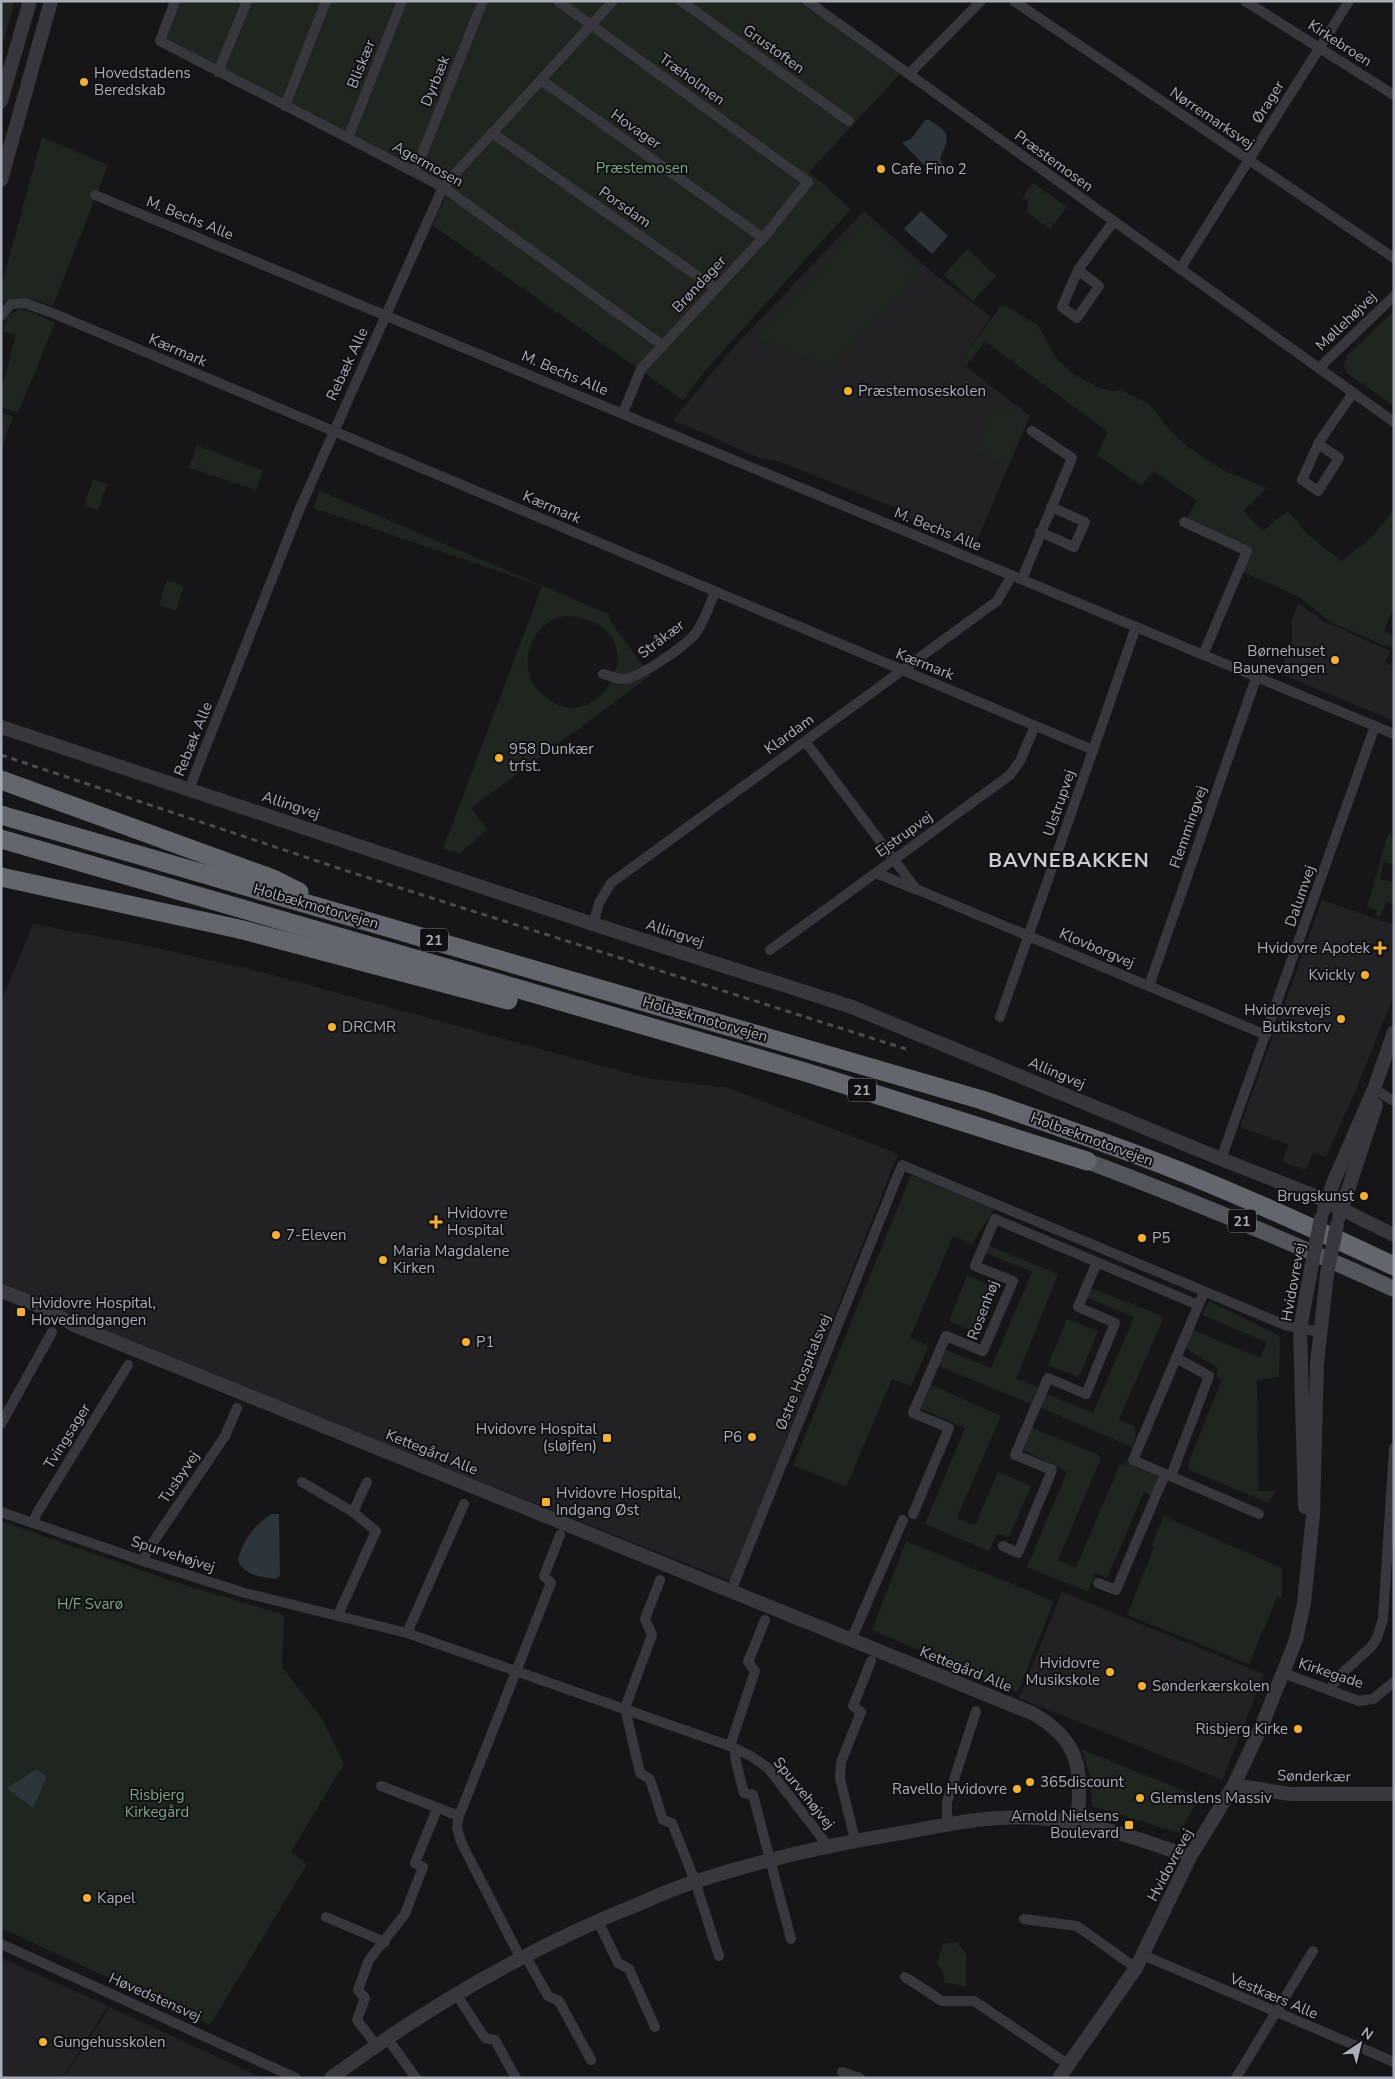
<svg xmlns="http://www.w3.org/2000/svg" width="1395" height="2079" font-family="'Nunito Sans',sans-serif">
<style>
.built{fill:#222225}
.green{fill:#1e261f;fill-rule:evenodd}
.water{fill:#2c353c}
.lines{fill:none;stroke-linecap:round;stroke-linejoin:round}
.minor{stroke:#37383d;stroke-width:10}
.tertiary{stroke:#37383d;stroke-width:14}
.primary{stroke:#53555c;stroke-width:16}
.motorway{stroke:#63666e;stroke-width:19}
.rail{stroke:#4a4c52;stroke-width:3;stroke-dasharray:6 5;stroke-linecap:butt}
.tertiary-bridge{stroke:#37383d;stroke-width:14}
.poi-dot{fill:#f2b134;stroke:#111113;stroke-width:2}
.labels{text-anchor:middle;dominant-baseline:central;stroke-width:4;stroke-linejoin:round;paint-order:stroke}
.shield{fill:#111113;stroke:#7b7e86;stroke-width:1}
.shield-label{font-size:14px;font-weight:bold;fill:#a8adb8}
.street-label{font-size:15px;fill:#a8adb8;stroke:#111113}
.poi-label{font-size:15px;fill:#a8adb8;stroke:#111113;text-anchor:start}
.park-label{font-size:15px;fill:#7fa381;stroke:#111113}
.district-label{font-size:20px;font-weight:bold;letter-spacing:1px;fill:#c9ccd4;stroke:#111113}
</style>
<rect width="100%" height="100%" fill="#161618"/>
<g class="built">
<polygon points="864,211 934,274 991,317 960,362 1030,416 974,547 903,516 895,508 780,462 757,457 673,420 732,349"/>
<polygon points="1298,603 1321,620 1390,651 1385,662 1394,667 1394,721 1279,673 1292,641 1292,620"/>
<polygon points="1322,900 1394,925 1394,995 1356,1090 1326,1157 1313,1153 1306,1170 1283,1162 1288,1144 1240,1127"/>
<polygon points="33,924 138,944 258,971 646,1078 729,1088 898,1154 730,1581 1,1290 1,1002"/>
<polygon points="1062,1592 1264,1674 1222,1780 1019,1698"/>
<polygon points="1,1958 108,2006 62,2078 1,2078"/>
<polygon points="110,2007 263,2078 63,2078"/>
</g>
<g class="green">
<polygon points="1,1 15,1 1,48"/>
<polygon points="179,1 798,1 900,74 809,172 851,209 705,371 683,400 432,225 450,188 165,38"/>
<path d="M42,137L108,165L53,306C34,299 20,293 1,303V287Z"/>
<polygon points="1033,183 1067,207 1050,229 1027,212 1028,201 1022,198"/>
<polygon points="867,219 921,269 830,368 757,338"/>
<polygon points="967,249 996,276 973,301 944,275"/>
<polygon points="1002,304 1038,325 1055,357 1072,373 1099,388 1112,391 1121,390 1149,404 1176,437 1191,449 1221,469 1267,488 1243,511 1262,531 1288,511 1309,536 1342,561 1373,536 1394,509 1394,608 1384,630 1394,637 1394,647 1383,645 1331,622 1299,597 1243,572 1250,551 1184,522 1197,501 1153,471 1142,486 1097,455 1108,432 985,341 966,366 960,362"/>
<polygon points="19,309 30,311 55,323 18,413 1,407 1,391 16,335 3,332 7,317"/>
<polygon points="1394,311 1394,406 1347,373 1344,366 1347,355"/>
<polygon points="995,403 1027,417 1005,465 974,450"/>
<polygon points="1,413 13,416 1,450"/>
<polygon points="197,445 263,471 256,490 189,468"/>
<polygon points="93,479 107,484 98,510 84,505"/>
<path d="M320,491L609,614V619L650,676L471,808L487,830L459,854L443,849L542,586L313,508ZM567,616C669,624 594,755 537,689C520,668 527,637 549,622C554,619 561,617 567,616Z"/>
<polygon points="167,580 184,586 176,611 159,605"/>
<polygon points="1388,834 1394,837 1394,865 1384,862 1380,879 1394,882 1394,905 1386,902 1380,917 1376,915 1377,911 1367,907"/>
<polygon points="911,1175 994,1209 972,1244 953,1236 910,1338 929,1346 911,1386 892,1379 846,1487 793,1465"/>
<polygon points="988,1243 992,1247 1058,1274 1016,1379 1038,1387 1031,1404 934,1364 944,1349 991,1368 1032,1272 984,1252"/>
<polygon points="967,1275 996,1288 977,1333 949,1321"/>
<polygon points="1086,1286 1160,1315 1163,1319 1119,1419 1134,1426 1136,1435 1132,1447 1036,1406 1042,1392 1093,1413 1134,1317 1083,1296"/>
<polygon points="1209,1301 1280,1336 1279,1377 1257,1380 1258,1491 1276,1491 1268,1503 1189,1470 1188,1464 1222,1379 1216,1377 1218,1368 1181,1346 1189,1328 1260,1358 1267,1342 1202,1315"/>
<polygon points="1067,1319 1098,1331 1079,1377 1048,1365"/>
<polygon points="929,1384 1001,1416 957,1518 975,1525 998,1472 1031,1486 1009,1537 997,1534 989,1551 925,1524 965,1428 919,1408"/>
<polygon points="1027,1426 1099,1455 1101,1458 1058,1560 1076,1568 1119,1466 1126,1462 1156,1476 1161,1482 1155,1497 1144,1492 1107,1578 1095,1573 1088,1592 1027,1567 1067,1472 1018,1448"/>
<polygon points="1164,1516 1282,1568 1282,1598 1277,1597 1249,1664 1127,1615 1154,1547 1151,1546"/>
<polygon points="1,1521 169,1580 284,1615 282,1667 323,1720 344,1764 291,1852 307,1864 210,2025 1,1928"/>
<polygon points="906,1541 1054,1601 1018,1692 872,1630"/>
<polygon points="1081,1749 1199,1797 1179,1833 1092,1806 1090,1775"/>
<polygon points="957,1942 966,1954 966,1987 944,1982 943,1972 937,1963 943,1944"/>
</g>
<g class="water">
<path d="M925,120H929C951,133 950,137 940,158L943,164L937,175L929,170L902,143L911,139Z"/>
<polygon points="921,211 948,236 932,254 904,229"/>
<path d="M272,1514H279L280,1576L275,1579C260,1576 244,1576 238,1560C243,1541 254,1524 272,1514Z"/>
<polygon points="37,1769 47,1777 33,1808 7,1788"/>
</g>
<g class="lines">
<g class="minor">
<polyline points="175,1 160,41 443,187 662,345"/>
<polyline points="558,1 808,182 763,238 641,369 623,413"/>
<polyline points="681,1 849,121"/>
<polyline points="807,1 1394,422"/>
<polyline points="1014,1 1394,258"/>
<polyline points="1245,1 1394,95"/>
<polyline points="218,72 247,1"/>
<polyline points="909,74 981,1"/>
<polyline points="541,80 763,238"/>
<polyline points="285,106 326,1"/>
<polyline points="492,133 715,288"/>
<polyline points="348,138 402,1"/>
<polyline points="415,172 483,1"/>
<polyline points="95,195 1394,734"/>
<polyline points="1180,269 1349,1"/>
<polyline points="1078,270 1099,286 1077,318 1062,307 1078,270 1113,222"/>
<polyline points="1,316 11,304 25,303 50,312 1093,750"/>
<polyline points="1319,368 1394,296"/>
<polyline points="1318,444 1339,458 1318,491 1302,480 1319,442 1353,393"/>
<polyline points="1184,522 1247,551 1203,655"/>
<polyline points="1040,532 1074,547 1085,522 1051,507"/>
<polyline points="1022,579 1072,458 1032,431"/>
<path d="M603,674C609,675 616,679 622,679C637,680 685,646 695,634C704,622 709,606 715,592"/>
<polyline points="805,741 916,889 1266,1035"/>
<polyline points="189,789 300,508 443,187 613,1"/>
<polyline points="876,873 915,889"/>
<polyline points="593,924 599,903 611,883 997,601 1012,575"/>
<polyline points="770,950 1010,775 1020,761 1035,726"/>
<polyline points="1149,986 1256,678"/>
<polyline points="1000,1017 1136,627"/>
<polyline points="1374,1089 1394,1101"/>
<polyline points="1221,1159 1375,726"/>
<polyline points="1204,1292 1133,1460 1259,1514"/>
<polyline points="1,1424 52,1332"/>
<polyline points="1171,1476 1209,1376 1176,1358"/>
<polyline points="302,1482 353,1512 376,1531 338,1615"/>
<polyline points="1,1512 143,1561 245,1593 407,1633 730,1746 751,1756 768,1768 828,1846"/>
<polyline points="353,1512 367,1482"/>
<polyline points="913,1514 949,1428 913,1413 946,1336 983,1351 1013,1281 975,1266 995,1219 1198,1305"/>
<polyline points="33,1523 37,1513 128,1365"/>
<polyline points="1003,1546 1018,1553 1052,1470 1015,1455 1048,1378 1086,1394 1115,1323 1078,1307 1097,1262"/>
<polyline points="143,1561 147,1551 225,1436 237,1408"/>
<polyline points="660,1580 645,1619 652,1635 625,1708 640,1773 650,1779 663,1820 672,1823 695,1881 719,1956"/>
<polyline points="1098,1583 1116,1590 1165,1474"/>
<polyline points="731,1591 902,1165 1285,1325 1320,1332"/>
<polyline points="407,1633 464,1504"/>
<polyline points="851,1640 903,1520"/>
<polyline points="1283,1673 1359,1701 1373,1699 1394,1682"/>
<polyline points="1329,1690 1341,1674 1371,1647 1377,1638 1383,1619 1394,1448"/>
<polyline points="730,1746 755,1671 748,1662 765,1620"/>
<polyline points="735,1749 736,1762 744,1793 753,1795 791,1939"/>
<polyline points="381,1786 459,1816"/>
<polyline points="947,1825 947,1802 976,1711"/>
<polyline points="855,1840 840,1778 841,1762 861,1712 853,1706 871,1661"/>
<polyline points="326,1917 385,1942"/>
<polyline points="1024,1919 1077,1926 1136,1968"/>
<polyline points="598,1921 618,1963 629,1969 655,2027"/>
<polyline points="1,1944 296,2078"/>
<polyline points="525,1955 548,1996 559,2001 591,2060"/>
<polyline points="1143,1955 1394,2062"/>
<polyline points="520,1957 461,1842 457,1828 459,1816 551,1583 544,1576 560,1535"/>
<polyline points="905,1977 942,2001 974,2001 1069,2065"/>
<polyline points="456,1994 485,2038 495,2040 516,2078"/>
<polyline points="387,2038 416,2078"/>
<polyline points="376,2045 357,2020 365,1998 358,1990 369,1960 405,1914 423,1867 415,1863 437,1809"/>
<polyline points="842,2072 860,2078"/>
<polyline points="1236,2078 1313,1951"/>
</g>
<g class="tertiary">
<polyline points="1,101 30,1"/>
<polyline points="1,180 51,1"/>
<polyline points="1,727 593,924 852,1007 1221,1159 1315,1196 1394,1235"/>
<polyline points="1324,1210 1334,1181 1374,1089 1394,1032"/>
<polyline points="1339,1217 1376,1105"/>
<path d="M1,1291L42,1307L74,1325L1032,1713C1082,1741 1082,1771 1077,1823"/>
<polyline points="1305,1507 1300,1329 1311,1269"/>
<polyline points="1234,1785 1290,1794 1394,1794"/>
<path d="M331,2078C427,2007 530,1947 641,1903C659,1895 678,1887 697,1881C762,1860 828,1845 895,1834C941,1826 991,1814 1038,1818C1091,1822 1141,1839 1190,1857"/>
<polyline points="1059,2078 1136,1968 1190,1857 1234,1785 1262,1725 1296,1640 1304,1603 1313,1515 1317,1363 1327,1274"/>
</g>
<path class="primary" d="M1087,1161C1191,1200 1293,1243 1394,1289"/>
<g class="motorway">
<polyline points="1,780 273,879 299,892"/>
<path d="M1,815L982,1100C1051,1124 1121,1147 1189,1175C1258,1203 1326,1234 1394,1266"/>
<polyline points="1,839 805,1072 1087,1161"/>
<polyline points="1,877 239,929 508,1000"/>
</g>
<polyline class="rail" points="1,755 350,872 906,1049"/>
<g class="tertiary-bridge">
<polyline points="1311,1269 1321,1218"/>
<polyline points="1327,1274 1337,1225"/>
</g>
</g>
<g class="poi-dot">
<circle cx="84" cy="82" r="5"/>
<circle cx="881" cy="169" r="5"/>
<circle cx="848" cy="391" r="5"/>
<circle cx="1335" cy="660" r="5"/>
<circle cx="499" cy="758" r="5"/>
<path d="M1377.5 940.5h5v5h5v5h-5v5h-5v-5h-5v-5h5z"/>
<circle cx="1365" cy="975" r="5"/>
<circle cx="1341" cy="1019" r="5"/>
<circle cx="332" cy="1027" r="5"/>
<circle cx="1364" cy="1196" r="5"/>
<path d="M433.5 1214.5h5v5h5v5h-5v5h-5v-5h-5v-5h5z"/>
<circle cx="276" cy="1235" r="5"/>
<circle cx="1142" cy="1238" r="5"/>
<circle cx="383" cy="1260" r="5"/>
<rect x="16" y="1307" width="10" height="10" rx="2.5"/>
<circle cx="466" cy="1342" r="5"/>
<circle cx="752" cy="1437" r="5"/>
<rect x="602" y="1433" width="10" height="10" rx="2.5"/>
<rect x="541" y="1497" width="10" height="10" rx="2.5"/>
<circle cx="1110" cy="1672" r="5"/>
<circle cx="1142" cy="1686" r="5"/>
<circle cx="1298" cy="1729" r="5"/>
<circle cx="1030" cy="1782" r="5"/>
<circle cx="1017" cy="1789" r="5"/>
<circle cx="1140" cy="1798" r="5"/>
<rect x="1124" y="1820" width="10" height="10" rx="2.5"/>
<circle cx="87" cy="1898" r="5"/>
<circle cx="43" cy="2042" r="5"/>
</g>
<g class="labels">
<g class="shield">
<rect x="420" y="928.5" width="28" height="23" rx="4"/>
<rect x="848" y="1078.5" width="28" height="23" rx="4"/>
<rect x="1228" y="1209.5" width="28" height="23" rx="4"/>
</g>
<g class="shield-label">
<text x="434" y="940">21</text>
<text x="862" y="1090">21</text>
<text x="1242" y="1221">21</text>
</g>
<g class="street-label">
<text transform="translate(1340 43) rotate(33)">Kirkebroen</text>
<text transform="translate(774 49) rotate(36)">Grustoften</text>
<text transform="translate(361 64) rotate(-68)">Bliskær</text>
<text transform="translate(692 79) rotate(36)">Træholmen</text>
<text transform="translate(435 81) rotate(-68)">Dyrbæk</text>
<text transform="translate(1268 102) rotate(-58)">Ørager</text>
<text transform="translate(1212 118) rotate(34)">Nørremarksvej</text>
<text transform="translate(636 129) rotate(35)">Hovager</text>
<text transform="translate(1054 161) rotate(36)">Præstemosen</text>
<text transform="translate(428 164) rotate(29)">Agermosen</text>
<text transform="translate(625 207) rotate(35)">Porsdam</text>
<text transform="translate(190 218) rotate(22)">M. Bechs Alle</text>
<text transform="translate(699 284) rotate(-47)">Brøndager</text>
<text transform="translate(1346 321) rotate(-44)">Møllehøjvej</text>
<text transform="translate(178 350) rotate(23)">Kærmark</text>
<text transform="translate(347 364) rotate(-65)">Rebæk Alle</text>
<text transform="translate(565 373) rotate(23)">M. Bechs Alle</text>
<text transform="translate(552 507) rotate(23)">Kærmark</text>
<text transform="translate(938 529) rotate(22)">M. Bechs Alle</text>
<text transform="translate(661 639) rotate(-37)">Stråkær</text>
<text transform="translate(925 664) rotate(22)">Kærmark</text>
<text transform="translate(789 734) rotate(-36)">Klardam</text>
<text transform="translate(193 739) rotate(-68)">Rebæk Alle</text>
<text transform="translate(1059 803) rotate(-71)">Ulstrupvej</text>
<text transform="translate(291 805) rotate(18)">Allingvej</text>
<text transform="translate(1188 827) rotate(-71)">Flemmingvej</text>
<text transform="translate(904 834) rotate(-36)">Ejstrupvej</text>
<text transform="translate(1300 896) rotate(-71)">Dalumvej</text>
<text transform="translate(316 906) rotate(16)">Holbækmotorvejen</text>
<text transform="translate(675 933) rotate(18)">Allingvej</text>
<text transform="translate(1097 948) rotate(23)">Klovborgvej</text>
<text transform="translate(705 1019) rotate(16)">Holbækmotorvejen</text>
<text transform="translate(1057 1073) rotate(23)">Allingvej</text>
<text transform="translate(1092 1139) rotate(20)">Holbækmotorvejen</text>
<text transform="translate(1293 1282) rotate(-80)">Hvidovrevej</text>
<text transform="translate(983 1310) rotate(-69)">Rosenhøj</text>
<text transform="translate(803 1372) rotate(-68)">Østre Hospitalsvej</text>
<text transform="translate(67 1436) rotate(-58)">Tvingsager</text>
<text transform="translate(432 1452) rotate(22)">Kettegård Alle</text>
<text transform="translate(179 1477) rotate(-56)">Tusbyvej</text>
<text transform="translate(173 1554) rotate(18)">Spurvehøjvej</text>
<text transform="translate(966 1669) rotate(22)">Kettegård Alle</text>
<text transform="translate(1331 1673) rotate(18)">Kirkegade</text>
<text transform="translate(1314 1776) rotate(1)">Sønderkær</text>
<text transform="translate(804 1793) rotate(51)">Spurvehøjvej</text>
<text transform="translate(1170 1865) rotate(-62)">Hvidovrevej</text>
<text transform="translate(1274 1996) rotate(23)">Vestkærs Alle</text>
<text transform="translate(155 1997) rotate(24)">Høvedstensvej</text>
</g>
<g class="poi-label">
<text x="94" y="73">Hovedstadens<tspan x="94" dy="17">Beredskab</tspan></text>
<text x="891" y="169">Cafe Fino 2</text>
<text x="858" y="391">Præstemoseskolen</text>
<text x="1325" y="651" text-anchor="end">Børnehuset<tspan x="1325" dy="17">Baunevangen</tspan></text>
<text x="509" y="749">958 Dunkær<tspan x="509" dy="17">trfst.</tspan></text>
<text x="1370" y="948" text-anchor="end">Hvidovre Apotek</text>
<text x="1355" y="975" text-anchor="end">Kvickly</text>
<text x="1331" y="1010" text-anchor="end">Hvidovrevejs<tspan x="1331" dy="17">Butikstorv</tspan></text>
<text x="342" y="1027">DRCMR</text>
<text x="1354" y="1196" text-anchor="end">Brugskunst</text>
<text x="447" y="1213">Hvidovre<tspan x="447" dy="17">Hospital</tspan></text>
<text x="286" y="1235">7-Eleven</text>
<text x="1152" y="1238">P5</text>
<text x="393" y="1251">Maria Magdalene<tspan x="393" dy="17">Kirken</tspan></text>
<text x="31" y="1303">Hvidovre Hospital,<tspan x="31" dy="17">Hovedindgangen</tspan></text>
<text x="476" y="1342">P1</text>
<text x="597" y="1429" text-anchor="end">Hvidovre Hospital<tspan x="597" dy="17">(sløjfen)</tspan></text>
<text x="742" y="1437" text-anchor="end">P6</text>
<text x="556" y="1493">Hvidovre Hospital,<tspan x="556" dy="17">Indgang Øst</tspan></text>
<text x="1100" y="1663" text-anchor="end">Hvidovre<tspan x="1100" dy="17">Musikskole</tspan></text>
<text x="1152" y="1686">Sønderkærskolen</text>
<text x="1288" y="1729" text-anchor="end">Risbjerg Kirke</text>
<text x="1040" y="1782">365discount</text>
<text x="1007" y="1789" text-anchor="end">Ravello Hvidovre</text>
<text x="1150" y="1798">Glemslens Massiv</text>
<text x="1119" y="1816" text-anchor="end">Arnold Nielsens<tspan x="1119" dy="17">Boulevard</tspan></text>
<text x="97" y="1898">Kapel</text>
<text x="53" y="2042">Gungehusskolen</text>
</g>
<g class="park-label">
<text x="642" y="168">Præstemosen</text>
<text x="90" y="1604">H/F Svarø</text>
<text x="157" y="1795">Risbjerg<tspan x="157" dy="17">Kirkegård</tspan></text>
</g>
<g class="district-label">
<text x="1069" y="860">BAVNEBAKKEN</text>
</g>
</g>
<rect width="1395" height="2079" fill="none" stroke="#a8adb8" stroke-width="5"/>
<g transform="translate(1360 2044) rotate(35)" stroke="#111113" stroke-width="4" paint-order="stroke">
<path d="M0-4L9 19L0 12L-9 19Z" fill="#a8adb8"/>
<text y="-8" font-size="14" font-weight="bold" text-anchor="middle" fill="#a8adb8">N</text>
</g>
</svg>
